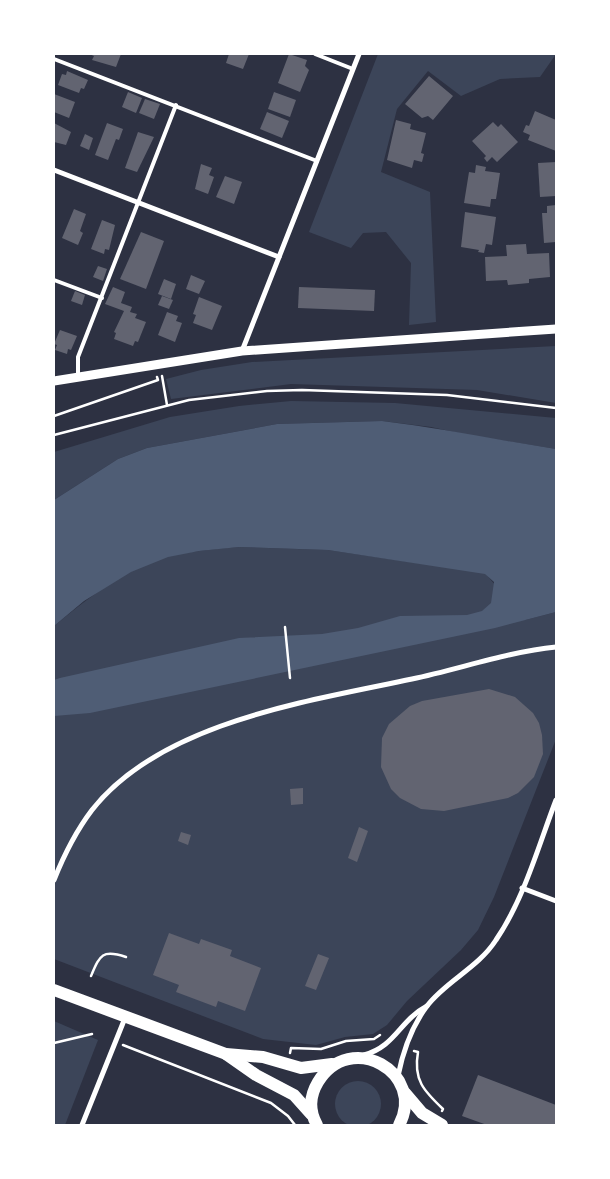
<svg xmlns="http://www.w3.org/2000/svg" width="610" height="1179" font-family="'Roboto Condensed',sans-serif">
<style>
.green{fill:#3c4559}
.water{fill:#4f5d75}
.building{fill:#626471}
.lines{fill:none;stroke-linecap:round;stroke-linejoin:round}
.path{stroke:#fff;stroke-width:2.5}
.service{stroke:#fff;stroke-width:4}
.minor{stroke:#fff;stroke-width:5}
.tertiary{stroke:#fff;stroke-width:9}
.primary{stroke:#fff;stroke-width:12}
</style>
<rect width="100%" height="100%" fill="#2d3142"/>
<g class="green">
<polygon points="378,54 556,54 540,77 500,79 461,96 428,71 397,109 381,172 430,192 436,322 409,325 411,263 386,232 363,233 351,248 309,232"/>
<polygon points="556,346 556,403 477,390 291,384 171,399 166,379 201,370 252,362"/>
<polygon points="291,401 395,403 556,418 556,449 468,435 431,427 382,421 277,424 147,448 118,459 54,500 54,452 170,417 239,406"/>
<path d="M239,547L328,550L485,573L525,620L556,612V739L494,897L478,930L461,950L407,1001L387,1025L373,1034L345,1037L316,1045L263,1039L54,959V626C87,599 127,567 169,556C192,551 216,549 239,547Z"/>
<polygon points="54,1021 98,1040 65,1125 54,1125"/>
<circle cx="358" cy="1104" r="23"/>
</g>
<path class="water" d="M382,421C440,428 498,440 556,449V612L495,628L90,713L54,716V680L60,678L239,638L322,634L358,628L400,616L467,615L482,611L491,603L494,582L485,574L328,550L239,547L199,551L168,557L131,572L84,601L54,626V500L118,459L147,448L277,424Z"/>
<g class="building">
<polygon points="89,54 121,54 116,67 92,60 94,56"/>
<polygon points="229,54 249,54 243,69 226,63"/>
<polygon points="289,54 307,60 305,66 309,70 300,92 278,83"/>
<polygon points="67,71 88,80 84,89 81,88 79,93 58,85 62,74 66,75"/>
<polygon points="429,76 453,96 433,120 428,116 422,118 405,104"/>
<polygon points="128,92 142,98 136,113 122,107"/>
<polygon points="274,92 296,100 290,117 268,109"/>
<polygon points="54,94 75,102 69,118 54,112"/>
<polygon points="145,99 160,104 154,119 139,113"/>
<polygon points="535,111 556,120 556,151 528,140 530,135 523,132 526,125 529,126"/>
<polygon points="267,112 289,121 282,138 260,129"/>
<polygon points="396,120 411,124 410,129 426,133 421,153 424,154 422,162 414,160 412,168 387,160"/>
<polygon points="493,122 498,127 501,124 518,142 497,162 492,157 487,162 484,158 486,156 472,141"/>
<polygon points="54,123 71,132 66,145 54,142"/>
<polygon points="107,123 123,129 119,140 116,139 108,160 95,155"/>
<polygon points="138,132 154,137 137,172 125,168"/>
<polygon points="85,134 93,138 89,150 80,146"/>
<polygon points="556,162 556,196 540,197 538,163"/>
<polygon points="201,164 212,168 209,175 214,177 208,194 195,189"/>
<polygon points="476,165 486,167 485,171 500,173 496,199 491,199 490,207 464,203 469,172 475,173"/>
<polygon points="225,176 242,182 234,204 216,197"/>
<polygon points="556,205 556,242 544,243 542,213 547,213 547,206"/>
<polygon points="74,209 86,214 80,231 83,233 78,245 62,238"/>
<polygon points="465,212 496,217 492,245 486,244 484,253 478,252 479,250 461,247"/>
<polygon points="102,220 115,225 109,250 105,249 104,254 91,249"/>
<polygon points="141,232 164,241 146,289 120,279"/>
<polygon points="526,244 527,254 549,253 550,277 529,279 529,283 508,285 507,280 486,281 485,257 507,256 506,245"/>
<polygon points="98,266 107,269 103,281 93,277"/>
<polygon points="191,275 205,281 199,294 186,289"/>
<polygon points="164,279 176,284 171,299 158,294"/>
<polygon points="113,287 125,292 121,303 132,307 130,312 137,314 135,318 146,322 138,342 135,341 133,346 114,339 116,333 114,332 124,311 105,304"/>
<polygon points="299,287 375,290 374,311 298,308"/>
<polygon points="75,291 85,295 82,305 71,301"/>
<polygon points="162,296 173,300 169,309 158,305"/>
<polygon points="199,297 222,306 212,330 193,323 196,315 193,314"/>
<polygon points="167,312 178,316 176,321 182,323 175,342 158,335"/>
<polygon points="60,330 77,336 71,350 68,349 67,354 55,350 57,345 54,344"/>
<polygon points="489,689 515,697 533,713 539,723 542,735 543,754 534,777 518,793 508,798 444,811 421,809 400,798 391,789 381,767 382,738 389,724 410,706 422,701"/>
<polygon points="303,788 303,804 291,805 290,789"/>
<polygon points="359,827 368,831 357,862 348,858"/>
<polygon points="181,832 191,835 188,845 178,841"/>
<polygon points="169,933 199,944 201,939 232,950 230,956 261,968 245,1011 218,1001 216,1007 176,992 179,985 153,975"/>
<polygon points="318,954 329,958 316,990 305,986"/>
<polygon points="478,1075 556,1105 556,1125 487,1125 462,1116"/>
</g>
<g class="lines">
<g class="path">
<polyline points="162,376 167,405"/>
<polyline points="54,416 158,380 157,377"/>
<polyline points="54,435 189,400 267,391 302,390 447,395 556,408"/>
<polyline points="285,627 290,678"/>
<path d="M91,976C100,955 102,949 126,957"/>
<polyline points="54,1043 92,1034"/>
<polyline points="123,1045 271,1103 288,1116 295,1125"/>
<path d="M414,1051L418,1052C413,1080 424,1091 443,1109L442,1111"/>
<polyline points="290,1053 291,1048 321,1049 346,1041 374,1039 380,1035"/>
</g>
<g class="service">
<polyline points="315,54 353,69"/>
<polyline points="54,59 317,161"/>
<polyline points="54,280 102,298"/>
<polyline points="78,377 78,357 176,105"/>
</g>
<g class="minor">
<polyline points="54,170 279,257"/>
<polyline points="242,351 359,54"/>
<path d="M54,880C64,855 76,831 92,810C161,722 309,701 412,679C460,669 507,652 556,647"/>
<polyline points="522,888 556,901"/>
<path d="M364,1055C396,1046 399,1021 427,1006"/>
<path d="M398,1076C403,1051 412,1026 427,1006C446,981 478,968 496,940C524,899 538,847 556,800"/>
<polyline points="82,1125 125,1018"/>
</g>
<polyline class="tertiary" points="54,381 242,351 556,329"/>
<g class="primary">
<polyline points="54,990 226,1054 263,1057 301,1068 332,1064"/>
<polyline points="226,1054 256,1075 294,1095 311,1114"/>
<polyline points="405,1093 422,1113 442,1125"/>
<path d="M317,1125C309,1111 309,1097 318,1082C350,1029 427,1073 399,1125"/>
</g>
</g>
<rect width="610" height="1179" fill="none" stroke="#ffffff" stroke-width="110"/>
</svg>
